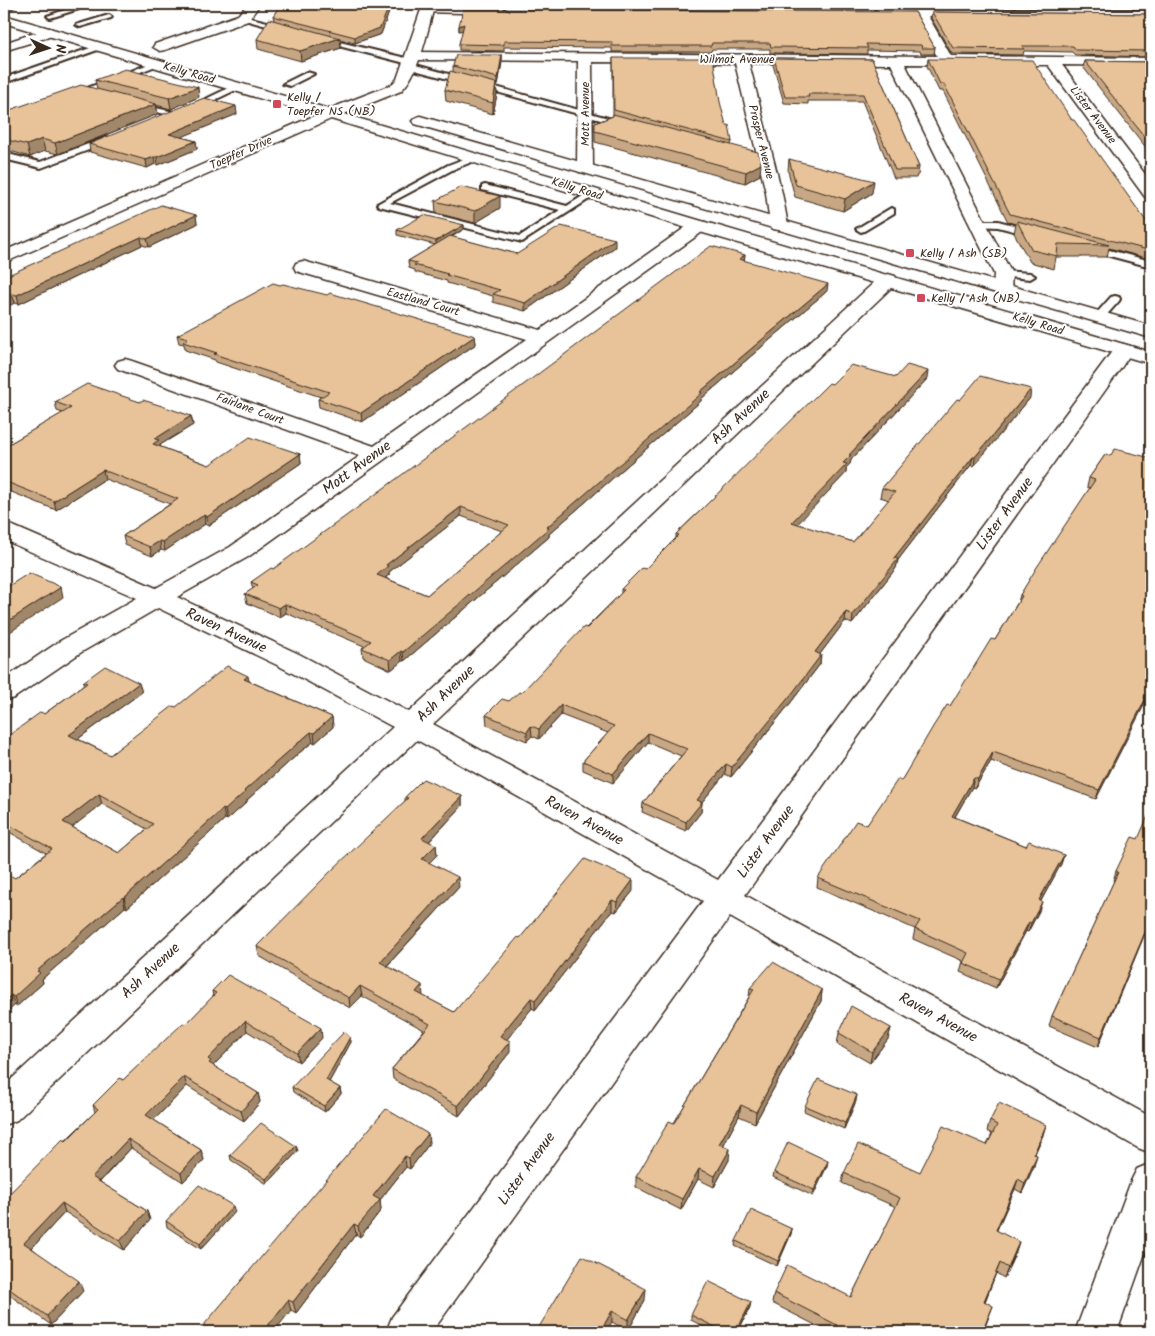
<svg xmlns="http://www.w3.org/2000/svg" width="1155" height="1336" font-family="Kalam,sans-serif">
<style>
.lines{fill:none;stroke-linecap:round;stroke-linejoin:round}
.service-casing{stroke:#3b2a1e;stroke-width:4}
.minor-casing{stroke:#3b2a1e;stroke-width:3}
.tertiary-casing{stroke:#3b2a1e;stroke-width:3}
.service{fill:#fff;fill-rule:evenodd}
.minor{fill:#fff;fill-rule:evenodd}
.tertiary{fill:#fff;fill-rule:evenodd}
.wall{fill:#c8a884;stroke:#3b2a1e;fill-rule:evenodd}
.shaded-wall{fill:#a2886b;stroke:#3b2a1e}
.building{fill:#e8c399;stroke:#3b2a1e;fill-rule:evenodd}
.poi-dot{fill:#d1495b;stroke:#fff;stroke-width:2}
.labels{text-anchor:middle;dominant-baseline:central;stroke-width:4;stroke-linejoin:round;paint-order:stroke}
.far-street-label{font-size:12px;fill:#3b2a1e;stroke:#fff}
.far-poi-label{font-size:12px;fill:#3b2a1e;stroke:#fff;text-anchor:start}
.street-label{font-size:15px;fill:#3b2a1e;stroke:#fff}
</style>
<rect width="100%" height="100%" fill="#fff"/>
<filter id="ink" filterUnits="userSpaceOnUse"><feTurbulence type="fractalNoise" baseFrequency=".02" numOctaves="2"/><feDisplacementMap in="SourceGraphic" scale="10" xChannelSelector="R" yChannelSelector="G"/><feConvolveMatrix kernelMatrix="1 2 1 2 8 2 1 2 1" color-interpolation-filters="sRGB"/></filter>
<g filter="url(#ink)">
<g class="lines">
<defs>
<g id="service">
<polygon points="77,6 79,7 79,9 50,18 47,16"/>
<polygon points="109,15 112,17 111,18 80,27 76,25"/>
<polygon points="243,16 288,27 289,29 285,31 241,19 241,17"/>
<polygon points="319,37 414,60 415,62 412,64 630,124 623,126 407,68 406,66 409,64 319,41"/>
<polygon points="99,45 106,47 4,83 4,78"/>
<polygon points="154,62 161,64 76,97 69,95"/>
<polygon points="307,72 314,74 290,86 283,84"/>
<polygon points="235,85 242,87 196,109 189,107"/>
<polygon points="134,103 174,112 178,114 174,116 134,107"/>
<polygon points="107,137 111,140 110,142 41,168 4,159 4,153 40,162"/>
<polygon points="474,155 478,158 477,160 454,169 390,203 520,236 560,210 482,190 482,186 485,185 567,206 589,192 592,191 597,194 522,242 379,206 377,204 448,165"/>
<polygon points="891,208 894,209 894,213 864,231 861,232 856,229"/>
<polygon points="979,221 998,221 1036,231 1038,233 1033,236 998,227 976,226 974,224"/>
<polygon points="1090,245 1151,261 1151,267 1087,250 1087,246"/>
<polygon points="1003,271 1030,273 1035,276 1030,279 999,276 999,272"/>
<polygon points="1115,296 1119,297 1120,299 1119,301 1103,319 1095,319 1094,317 1095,315 1111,297"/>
</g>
<g id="minor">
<polygon points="4,4 18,4 12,8 6,7"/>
<polygon points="248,4 260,4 248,21 165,50 160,51 153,47 155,44 238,15"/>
<polygon points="909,4 921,4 924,9 1151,10 1151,18 928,16 951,56 1151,58 1151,66 1062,65 1151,182 1151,198 1145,197 1048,65 905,64 1012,274 1011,289 1009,293 1002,295 995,293 993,289 994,274 891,64 749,63 782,193 788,225 785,229 779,230 773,229 770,225 766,193 735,63 592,62 593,169 591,172 579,172 577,169 578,61 413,60 406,56 413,52 937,56 915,16 878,16 872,12 878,8 911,8"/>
<polygon points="427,5 500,6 506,10 500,14 423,12 421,9"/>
<polygon points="50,28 57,32 55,35 4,51 4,43"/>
<polygon points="699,221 705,222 708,226 705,230 248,557 177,597 299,654 409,712 881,276 888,274 895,276 897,280 895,284 433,724 718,880 1116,346 1123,344 1130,346 1133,350 1119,371 745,895 1151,1117 1151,1153 1138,1148 730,917 432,1332 386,1332 392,1317 703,901 417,740 17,1120 4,1125 4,1086 393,727 279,666 158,608 80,653 14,698 4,701 4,679 60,641 137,598 4,540 4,524 13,526 156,588 230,547 360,456 118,369 115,365 118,361 125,359 132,361 374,446 527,339 296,271 294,267 296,263 303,261 310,263 540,330 693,222"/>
<polygon points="1151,1163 1151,1236 1117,1332 1075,1332 1131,1181 1137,1169"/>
</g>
<g id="tertiary">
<path d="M423,4H435C427,31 421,71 401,91L344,114L705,222L1151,352V364L693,230L331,119L4,263V251L316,115L4,23V15L329,109L391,85L397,79Z"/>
<polygon points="420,116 1151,326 1151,338 415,124 412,121 415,118"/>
</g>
</defs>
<use href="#service" class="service-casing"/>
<use href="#minor" class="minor-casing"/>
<use href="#tertiary" class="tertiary-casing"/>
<use href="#service" class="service"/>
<use href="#minor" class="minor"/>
<use href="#tertiary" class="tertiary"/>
</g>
<g class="wall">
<polygon points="281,4 392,4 381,34 355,43 340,39 341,48 301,61 258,49 257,39 274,20 273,16"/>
<polygon points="502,4 909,4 908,7"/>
<polygon points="922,4 1151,4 1151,8 925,7"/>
<polygon points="915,12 935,48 934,54 921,54 920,51 867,50 867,54 770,53 770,49 712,49 711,52 612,52 612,48 504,47 504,51 459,50 459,44 463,30 459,31 459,26"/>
<polygon points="932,12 1151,14 1151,57 1075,55 1072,52 1024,51 1023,55 952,54 931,18"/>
<polygon points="502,55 502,62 498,85 496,85 497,94 493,114 446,101 445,90 453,72 453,66"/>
<polygon points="613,58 726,125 732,142 731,145 760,175 745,183 595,142 595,123 613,116"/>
<polygon points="774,58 872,59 919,167 918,175 917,175 916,178 894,178 862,101 808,101 808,104 784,103 773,65"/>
<polygon points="928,59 1072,120 1151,228 1151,258 1146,258 1109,248 1107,257 1056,257 1054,269 1030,262 1014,233 1016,224 1008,222 943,91 939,91 927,66"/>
<polygon points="1085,61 1151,62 1151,154 1083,67"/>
<polygon points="95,80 199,97 171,109 156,105 158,114 58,154 45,151 30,157 4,149 4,112 97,89"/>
<polygon points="237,114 181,137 196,141 197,149 158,165 155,164 147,168 90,152 89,144"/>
<polygon points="789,159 872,193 843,211 795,197 788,171"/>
<polygon points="435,201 500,208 475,223 436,213"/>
<polygon points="196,215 197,224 149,247 142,245 19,304 15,303 4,277"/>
<polygon points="464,225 464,229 452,237 517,254 615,247 525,311 493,302 493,296 447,283 447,281 415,272 415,270 409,268 408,261 435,245 397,235 397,230"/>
<path d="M745,255L744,261L827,291L701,399V401L549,534V537L404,661H402L391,670L363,657L362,648L364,646L286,613L280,617L247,603L245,594L253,589L251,582L273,569ZM461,516L502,531L427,595L385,578L389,575V572Z"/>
<polygon points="177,335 475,336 476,344 362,422 319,407 318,399 321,397 216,362 215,360 185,350 184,344 179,343"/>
<polygon points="896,377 927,379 851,460 850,464 846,468 846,473 797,524 853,542 889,500 880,497 882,488 960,400 1030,398 974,466 971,465 898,560 896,568 852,624 845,621 820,654 820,664 792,701 731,777 725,774 702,802 701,812 686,831 642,812 643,803 681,756 648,742 613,783 583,770 583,761 608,733 561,715 539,739 532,736 527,741 487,725 486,715 509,701 521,693 621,593 621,589 645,569 676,538 676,534 832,384"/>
<polygon points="55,402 140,402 191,416 193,425 160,445 161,447 209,465 300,454 301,463 208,526 205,524 165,551 161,550 152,556 125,545 123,536 170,504 105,479 56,510 4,489 4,443 7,445 63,413 57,411"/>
<polygon points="1105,455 1151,689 1146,698 1143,707 1096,799 991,761 975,788 972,787 955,817 1026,846 1064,855 1061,864 1041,901 1039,911 1028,932 1026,931 996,988 960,972 963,961 913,939 915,929 817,887 818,878 867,825 901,781 950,706 995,640 1018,602 1020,595 1090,488 1087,487 1089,478"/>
<path d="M249,681L332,717L333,727L315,743L313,742L299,753L247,800V802L227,820L225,819L127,908L125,907L42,979L43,983L17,1006L15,1005L4,1015L15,878L46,853L4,829V739L44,714L84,685L83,682L142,692L78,739L110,755L176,707ZM102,804L147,829L119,853L72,827Z"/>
<polygon points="462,796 462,806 429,842 436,845 437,855 429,863 459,887 387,966 423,996 454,1012 520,938 633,891 616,912 612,911 535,1010 532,1008 506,1040 510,1052 459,1116 393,1079 392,1069 424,1030 362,996 350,1008 259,956 257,946 405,801 405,797"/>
<polygon points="1138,839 1151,919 1098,1047 1049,1026 1052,1016 1114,881 1113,881 1116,871"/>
<polygon points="750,988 822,990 821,1001 755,1123 739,1116 723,1146 729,1160 714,1187 698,1179 681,1210 636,1187 636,1177 674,1123 749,997"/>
<polygon points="212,991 322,1038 299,1062 247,1031 213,1066 258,1093 260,1102 244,1121 187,1086 154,1120 201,1150 204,1160 183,1182 131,1148 100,1182 147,1211 150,1220 124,1250 65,1212 32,1248 83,1291 51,1325 4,1291 4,1199 95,1112 93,1105 123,1080 186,1024 213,997"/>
<polygon points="891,1028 888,1039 870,1063 837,1044 839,1033"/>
<polygon points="350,1037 351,1042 329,1082 340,1088 341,1094 325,1112 293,1092 292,1087"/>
<polygon points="856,1101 844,1129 804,1111 805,1106"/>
<polygon points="990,1121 1043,1135 1035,1154 1034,1166 1022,1193 1015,1189 997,1230 1016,1252 1004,1278 996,1273 985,1302 989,1316 983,1332 829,1332 772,1303 774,1293 851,1297 896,1207 842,1183 844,1173 920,1172 987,1145 992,1134 987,1131"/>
<polygon points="428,1134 429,1144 410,1169 406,1167 380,1200 381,1210 360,1237 356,1234 296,1313 291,1310 198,1332"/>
<polygon points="296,1146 298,1151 267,1184 231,1160 230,1155"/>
<polygon points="827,1166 813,1196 773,1177 774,1172"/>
<polygon points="235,1212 201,1249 167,1227 166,1221"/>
<polygon points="792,1229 791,1234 777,1266 735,1246 736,1241"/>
<polygon points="645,1300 628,1331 612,1322 536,1332"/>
<polygon points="750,1307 738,1332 714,1332 691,1320 691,1315"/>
</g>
<g class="shaded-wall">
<polygon points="390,4 392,4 381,34 355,43 355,37"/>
<polygon points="464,24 465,30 459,31 459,26"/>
<polygon points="340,38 341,48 301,61 300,51"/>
<polygon points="502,55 502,62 498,85 498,78"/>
<polygon points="496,83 497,94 493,114 493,103"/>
<polygon points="198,87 199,97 171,109 169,98"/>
<polygon points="156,104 158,114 58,154 55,143"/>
<polygon points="236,106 237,114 170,142 169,134"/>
<polygon points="42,139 45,151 30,157 27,145"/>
<polygon points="196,141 197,149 158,165 157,157"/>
<polygon points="154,157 155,164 147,168 146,160"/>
<polygon points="761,164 760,175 745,183 746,172"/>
<polygon points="874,181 872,193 843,211 845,199"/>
<polygon points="500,196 500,208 475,223 475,211"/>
<polygon points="196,215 197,224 149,247 147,239"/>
<polygon points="464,225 464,229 436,245 436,241"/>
<polygon points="141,237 142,245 19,304 17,295"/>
<polygon points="615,239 615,247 525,311 525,303"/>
<polygon points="745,255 744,262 739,259"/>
<polygon points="828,284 827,291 701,399 701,401 549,534 549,537 404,661 403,652 547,527 700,392"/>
<polygon points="12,294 15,303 4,308 4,298"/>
<polygon points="475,336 476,344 362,422 361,413"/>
<polygon points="928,371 927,379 851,460 850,464 846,468 846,473 791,531 792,522 843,463 849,455"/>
<polygon points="1031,389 1030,398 974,466 975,457"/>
<polygon points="191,416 193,425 160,445 161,449 153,444 155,439"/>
<polygon points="300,454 301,463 208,526 207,517"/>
<polygon points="973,457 971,465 898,560 896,568 852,624 853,615 894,558"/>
<polygon points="103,470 105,479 56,510 54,501"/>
<polygon points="461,507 461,516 389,572 389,575 378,584 377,575 386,565"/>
<polygon points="204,515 205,524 165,551 163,542"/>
<polygon points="160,541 161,550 152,556 150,547"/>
<polygon points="61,587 63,597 4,636 4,624"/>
<polygon points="285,604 286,613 280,617 279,608"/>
<polygon points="846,612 845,621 814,662 815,652"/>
<polygon points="401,651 402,661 391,670 390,660"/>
<polygon points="821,655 820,664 792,701 731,777 732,767"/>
<polygon points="248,676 250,685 244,679"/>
<polygon points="139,683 142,692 71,744 69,735"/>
<polygon points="1151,685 1151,689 1141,707 1144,698"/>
<polygon points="1146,698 1143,707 1096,799 1099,790"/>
<polygon points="561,705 561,715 539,739 539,729"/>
<polygon points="332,717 333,727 315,743 314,733"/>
<polygon points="531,726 532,736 527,741 527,732"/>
<polygon points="311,732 313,742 299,753 247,800 247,802 227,820 225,810 244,791 298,743"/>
<polygon points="648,733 648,742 613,783 613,774"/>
<polygon points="993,752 991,761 975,788 978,779"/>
<polygon points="726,764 725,774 702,802 701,812 686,831 686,822 697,800"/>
<polygon points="974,778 972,787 950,825 952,816"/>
<polygon points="99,794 102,804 66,832 63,822"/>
<polygon points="462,796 462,806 423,848 422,838"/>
<polygon points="223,809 225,819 127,908 124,898"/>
<polygon points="436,845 437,855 423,869 422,859"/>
<polygon points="1064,855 1061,864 1036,910 1039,900"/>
<polygon points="458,877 459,887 381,972 380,962"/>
<polygon points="633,880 633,891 616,912 617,902"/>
<polygon points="123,897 125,907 42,979 43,983 17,1006 14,997 37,971"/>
<polygon points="612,900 612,911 535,1010 535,1000"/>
<polygon points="1042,902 1039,911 1028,932 1031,923"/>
<polygon points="1151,918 1151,919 1098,1047 1101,1037"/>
<polygon points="1029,922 1026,931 996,988 999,979"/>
<polygon points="422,985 423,996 417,1002 416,992"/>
<polygon points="360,986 362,996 350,1008 349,998"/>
<polygon points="822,990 821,1001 755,1123 756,1112"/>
<polygon points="11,995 15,1005 4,1015 4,1002"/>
<polygon points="531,998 532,1008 501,1047 500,1036"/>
<polygon points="245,1021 247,1031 212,1067 211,1073 208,1059"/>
<polygon points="321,1028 322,1038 299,1062 297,1053"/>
<polygon points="891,1028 888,1039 870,1063 872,1052"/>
<polygon points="350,1037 351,1042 327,1086 326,1080"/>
<polygon points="510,1041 510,1052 459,1116 458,1106"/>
<polygon points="184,1077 187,1086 149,1125 146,1115"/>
<polygon points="340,1088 341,1094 325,1112 324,1106"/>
<polygon points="258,1093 260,1102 244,1121 241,1111"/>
<polygon points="857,1095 856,1101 844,1129 845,1123"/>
<polygon points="741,1105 739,1116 718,1155 719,1144"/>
<polygon points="1046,1125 1043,1135 1030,1164 1034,1154"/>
<polygon points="428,1134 429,1144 410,1169 409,1158"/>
<polygon points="128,1139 131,1148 95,1186 92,1177"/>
<polygon points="296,1146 298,1151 267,1184 266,1179"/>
<polygon points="730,1149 729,1160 714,1187 715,1176"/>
<polygon points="201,1150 204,1160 183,1182 181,1173"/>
<polygon points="1037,1155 1034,1166 1022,1193 1025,1183"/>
<polygon points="405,1156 406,1167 380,1200 381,1210 360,1237 358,1226 373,1196"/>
<polygon points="828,1161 827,1166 813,1196 814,1190"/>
<polygon points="699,1169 698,1179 681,1210 682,1199"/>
<polygon points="1018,1179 1015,1189 992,1240 996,1230"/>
<polygon points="62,1203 65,1212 28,1252 24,1243"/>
<polygon points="233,1206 235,1212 201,1249 200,1244"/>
<polygon points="147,1211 150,1220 124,1250 120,1241"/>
<polygon points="354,1224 356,1234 296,1313 293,1302"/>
<polygon points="792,1229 791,1234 777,1266 778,1261"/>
<polygon points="1019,1242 1016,1252 1004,1278 1008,1268"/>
<polygon points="1000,1263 996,1273 981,1311 984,1301"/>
<polygon points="79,1281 83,1291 51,1325 47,1316"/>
<polygon points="646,1289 645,1300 628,1331 628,1320"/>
<polygon points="288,1300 291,1310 274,1332 263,1332"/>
<polygon points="751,1302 750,1307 738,1332 736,1332"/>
<polygon points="993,1306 983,1332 982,1332"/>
<polygon points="612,1311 612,1322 606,1332 600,1332"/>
</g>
<g class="building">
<polygon points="281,4 390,4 380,28 355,37 273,16"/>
<polygon points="463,9 915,12 935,48 922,48 921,45 866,44 868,48 771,47 770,43 712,43 711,46 612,46 612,42 504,41 504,45 459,44 464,24 459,26"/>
<polygon points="932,12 1151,14 1151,51 1076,50 1073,46 1022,46 1024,49 953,48"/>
<polygon points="269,19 340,38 300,51 257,39"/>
<polygon points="456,55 502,55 498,78 453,66"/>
<polygon points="613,58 713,58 720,102 726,125 729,125 732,142 614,110"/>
<polygon points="774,58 872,59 919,167 916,167 917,170 895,170 863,94 808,94 809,97 785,97"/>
<polygon points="928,59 1032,60 1072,120 1074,120 1151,228 1151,250 1148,250 1010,214 944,84 940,84"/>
<polygon points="1085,61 1151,62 1151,145"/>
<polygon points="125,69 198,87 169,98 95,80"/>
<polygon points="450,71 496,83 493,103 445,90"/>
<polygon points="81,85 156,104 55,143 42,139 27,145 4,139 4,112"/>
<polygon points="204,98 236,106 169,134 196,141 157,157 154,157 146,160 89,144"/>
<polygon points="613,114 758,152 761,164 746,172 595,131 595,123 613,116"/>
<polygon points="789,159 874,181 845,199 796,185"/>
<polygon points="461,187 500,196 475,211 435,201"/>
<polygon points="161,205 196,215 147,239 141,237 17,295 12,294 4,298 4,277"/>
<polygon points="424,215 464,225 436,241 397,230"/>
<polygon points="1017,221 1109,245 1058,244 1057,256 1032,250"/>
<polygon points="561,226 615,239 525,303 493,294 500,290 446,275 448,274 414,265 417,263 408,261 450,236 517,254"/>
<path d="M711,246L745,255L739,259L828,284L700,392L702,393L547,527L549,528L403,652L401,651L390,660L362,648L371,641L285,604L279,608L245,594L258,585L251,582L271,568L273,569L357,508ZM461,507L509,525L427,595L377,575L388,566L386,565Z"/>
<polygon points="273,283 280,285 283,284 327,295 330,293 475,336 361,413 318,399 329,392 214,354 217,353 183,342 188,338 177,335"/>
<polygon points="851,365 896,377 907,365 928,371 849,455 851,455 843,463 847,464 792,522 853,542 895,492 882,488 957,399 960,400 980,376 1031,389 975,457 973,457 894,558 898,559 853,615 846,612 815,652 821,655 794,691 732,767 726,764 697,800 702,802 686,822 643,803 687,749 648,733 613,774 583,761 614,726 561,705 539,729 531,726 527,732 486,715 502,699 509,701 519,692 521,693 584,627 587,628 624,590 621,589 642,568 645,569 679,535 676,534 696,515 829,383 832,384"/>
<polygon points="87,384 140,402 143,400 162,406 191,416 155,439 159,440 153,444 209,465 250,437 300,454 207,517 204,515 163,542 160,541 150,547 123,536 178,499 103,470 54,501 4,481 4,443 7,445 71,408 55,402"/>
<polygon points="1115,449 1151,458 1151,685 1144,698 1146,698 1099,790 993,752 978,779 974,778 952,816 1026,846 1029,841 1064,855 1039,900 1042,902 1031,923 1029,922 999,979 963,963 968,953 915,929 920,921 818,878 856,821 867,825 898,779 901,781 934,725 947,705 950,706 991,639 995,640 1022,596 1020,595 1037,567 1095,480 1089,478 1105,455 1110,456"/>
<polygon points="29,573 61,587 4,624 4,589"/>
<path d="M105,666L139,683L69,735L110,755L173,706L176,707L227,666L248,676L244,679L332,717L314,733L311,732L298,743L244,791L245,792L225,810L223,809L124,898L123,897L37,971L40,973L14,997L11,995L4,1002V872L15,878L52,849L4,822V739L41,712L44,714L87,683L83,682ZM99,794L153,824L119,853L63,822Z"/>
<polygon points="423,779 462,796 422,838 436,845 422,859 458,877 380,962 422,985 416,992 454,1012 518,937 520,938 585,859 633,880 617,902 612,900 535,1000 531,998 500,1036 510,1041 458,1106 392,1069 430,1024 360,986 349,998 257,946 331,871 408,798 405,797"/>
<polygon points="1151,809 1151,918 1101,1037 1052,1016 1118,872 1116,871 1132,837 1138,839"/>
<polygon points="773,962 822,990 756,1112 741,1105 719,1144 730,1149 715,1176 699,1169 682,1199 636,1177 669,1121 674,1123 754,989 750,988"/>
<polygon points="228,975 321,1028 297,1053 245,1021 208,1059 211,1061 209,1063 258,1093 241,1111 184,1077 146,1115 201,1150 181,1173 128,1139 92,1177 147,1211 120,1241 62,1203 24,1243 79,1281 47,1316 4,1285 4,1199 63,1139 66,1141 98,1109 93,1105 120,1078 123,1080 183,1023 186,1024 216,993 212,991"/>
<polygon points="851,1006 891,1028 872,1052 839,1033"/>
<polygon points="344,1032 350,1037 326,1080 340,1088 324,1106 292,1087"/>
<polygon points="818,1079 857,1095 845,1123 805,1106"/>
<polygon points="999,1103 1046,1125 1034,1154 1037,1155 1025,1183 1018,1179 996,1230 1019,1242 1008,1268 1000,1263 984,1301 993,1306 982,1332 833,1332 837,1325 774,1293 787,1265 851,1297 900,1198 844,1173 858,1144 920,1172 943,1126 987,1145 997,1125 990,1121"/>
<polygon points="386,1109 428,1134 409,1158 405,1156 373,1196 380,1200 358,1226 354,1224 293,1302 288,1300 263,1332 198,1332"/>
<polygon points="261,1123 296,1146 266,1179 230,1155"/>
<polygon points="788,1142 828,1161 814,1190 774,1172"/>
<polygon points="199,1185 233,1206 200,1244 166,1221"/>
<polygon points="751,1210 792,1229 778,1261 736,1241"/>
<polygon points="582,1256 646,1289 628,1320 612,1311 600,1332 536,1332"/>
<polygon points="708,1281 751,1302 736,1332 725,1332 691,1315"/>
</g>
</g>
<g class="poi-dot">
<rect x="272" y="99" width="10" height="10" rx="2.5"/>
<rect x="905" y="248" width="10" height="10" rx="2.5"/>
<rect x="916" y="293" width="10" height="10" rx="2.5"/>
</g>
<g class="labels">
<g class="far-street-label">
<text x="737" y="59">Wilmot Avenue</text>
<text transform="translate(189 73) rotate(16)">Kelly Road</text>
<text transform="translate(585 114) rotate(-90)">Mott Avenue</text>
<text transform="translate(1093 115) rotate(53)">Lister Avenue</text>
<text transform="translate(761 142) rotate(76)">Prosper Avenue</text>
<text transform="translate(241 153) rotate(-24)">Toepfer Drive</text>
<text transform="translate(577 189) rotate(17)">Kelly Road</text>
<text transform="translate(423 302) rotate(16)">Eastland Court</text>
<text transform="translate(1038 324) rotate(17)">Kelly Road</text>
<text transform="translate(250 409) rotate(20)">Fairlane Court</text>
</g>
<g class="far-poi-label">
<text x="287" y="97">Kelly /<tspan x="287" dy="14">Toepfer NS (NB)</tspan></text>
<text x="920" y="253">Kelly / Ash (SB)</text>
<text x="931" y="298">Kelly / Ash (NB)</text>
</g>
<g class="street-label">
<text transform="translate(741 417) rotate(-43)">Ash Avenue</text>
<text transform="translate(357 468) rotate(-36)">Mott Avenue</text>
<text transform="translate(1005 514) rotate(-54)">Lister Avenue</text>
<text transform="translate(226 631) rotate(25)">Raven Avenue</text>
<text transform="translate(446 694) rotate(-44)">Ash Avenue</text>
<text transform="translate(584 821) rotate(29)">Raven Avenue</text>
<text transform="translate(766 842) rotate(-54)">Lister Avenue</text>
<text transform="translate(151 971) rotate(-43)">Ash Avenue</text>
<text transform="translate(938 1018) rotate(29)">Raven Avenue</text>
<text transform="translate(527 1169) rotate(-54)">Lister Avenue</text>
</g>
</g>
<rect width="1155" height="1336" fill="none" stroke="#fff" stroke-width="20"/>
<rect x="10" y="10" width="1135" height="1316" fill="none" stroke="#3b2a1e" stroke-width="2" filter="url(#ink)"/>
<g transform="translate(48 48) rotate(93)" stroke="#ffffff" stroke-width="4" paint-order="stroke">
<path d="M0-4L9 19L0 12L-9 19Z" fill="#3b2a1e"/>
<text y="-8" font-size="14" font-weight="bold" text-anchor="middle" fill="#3b2a1e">N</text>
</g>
</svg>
